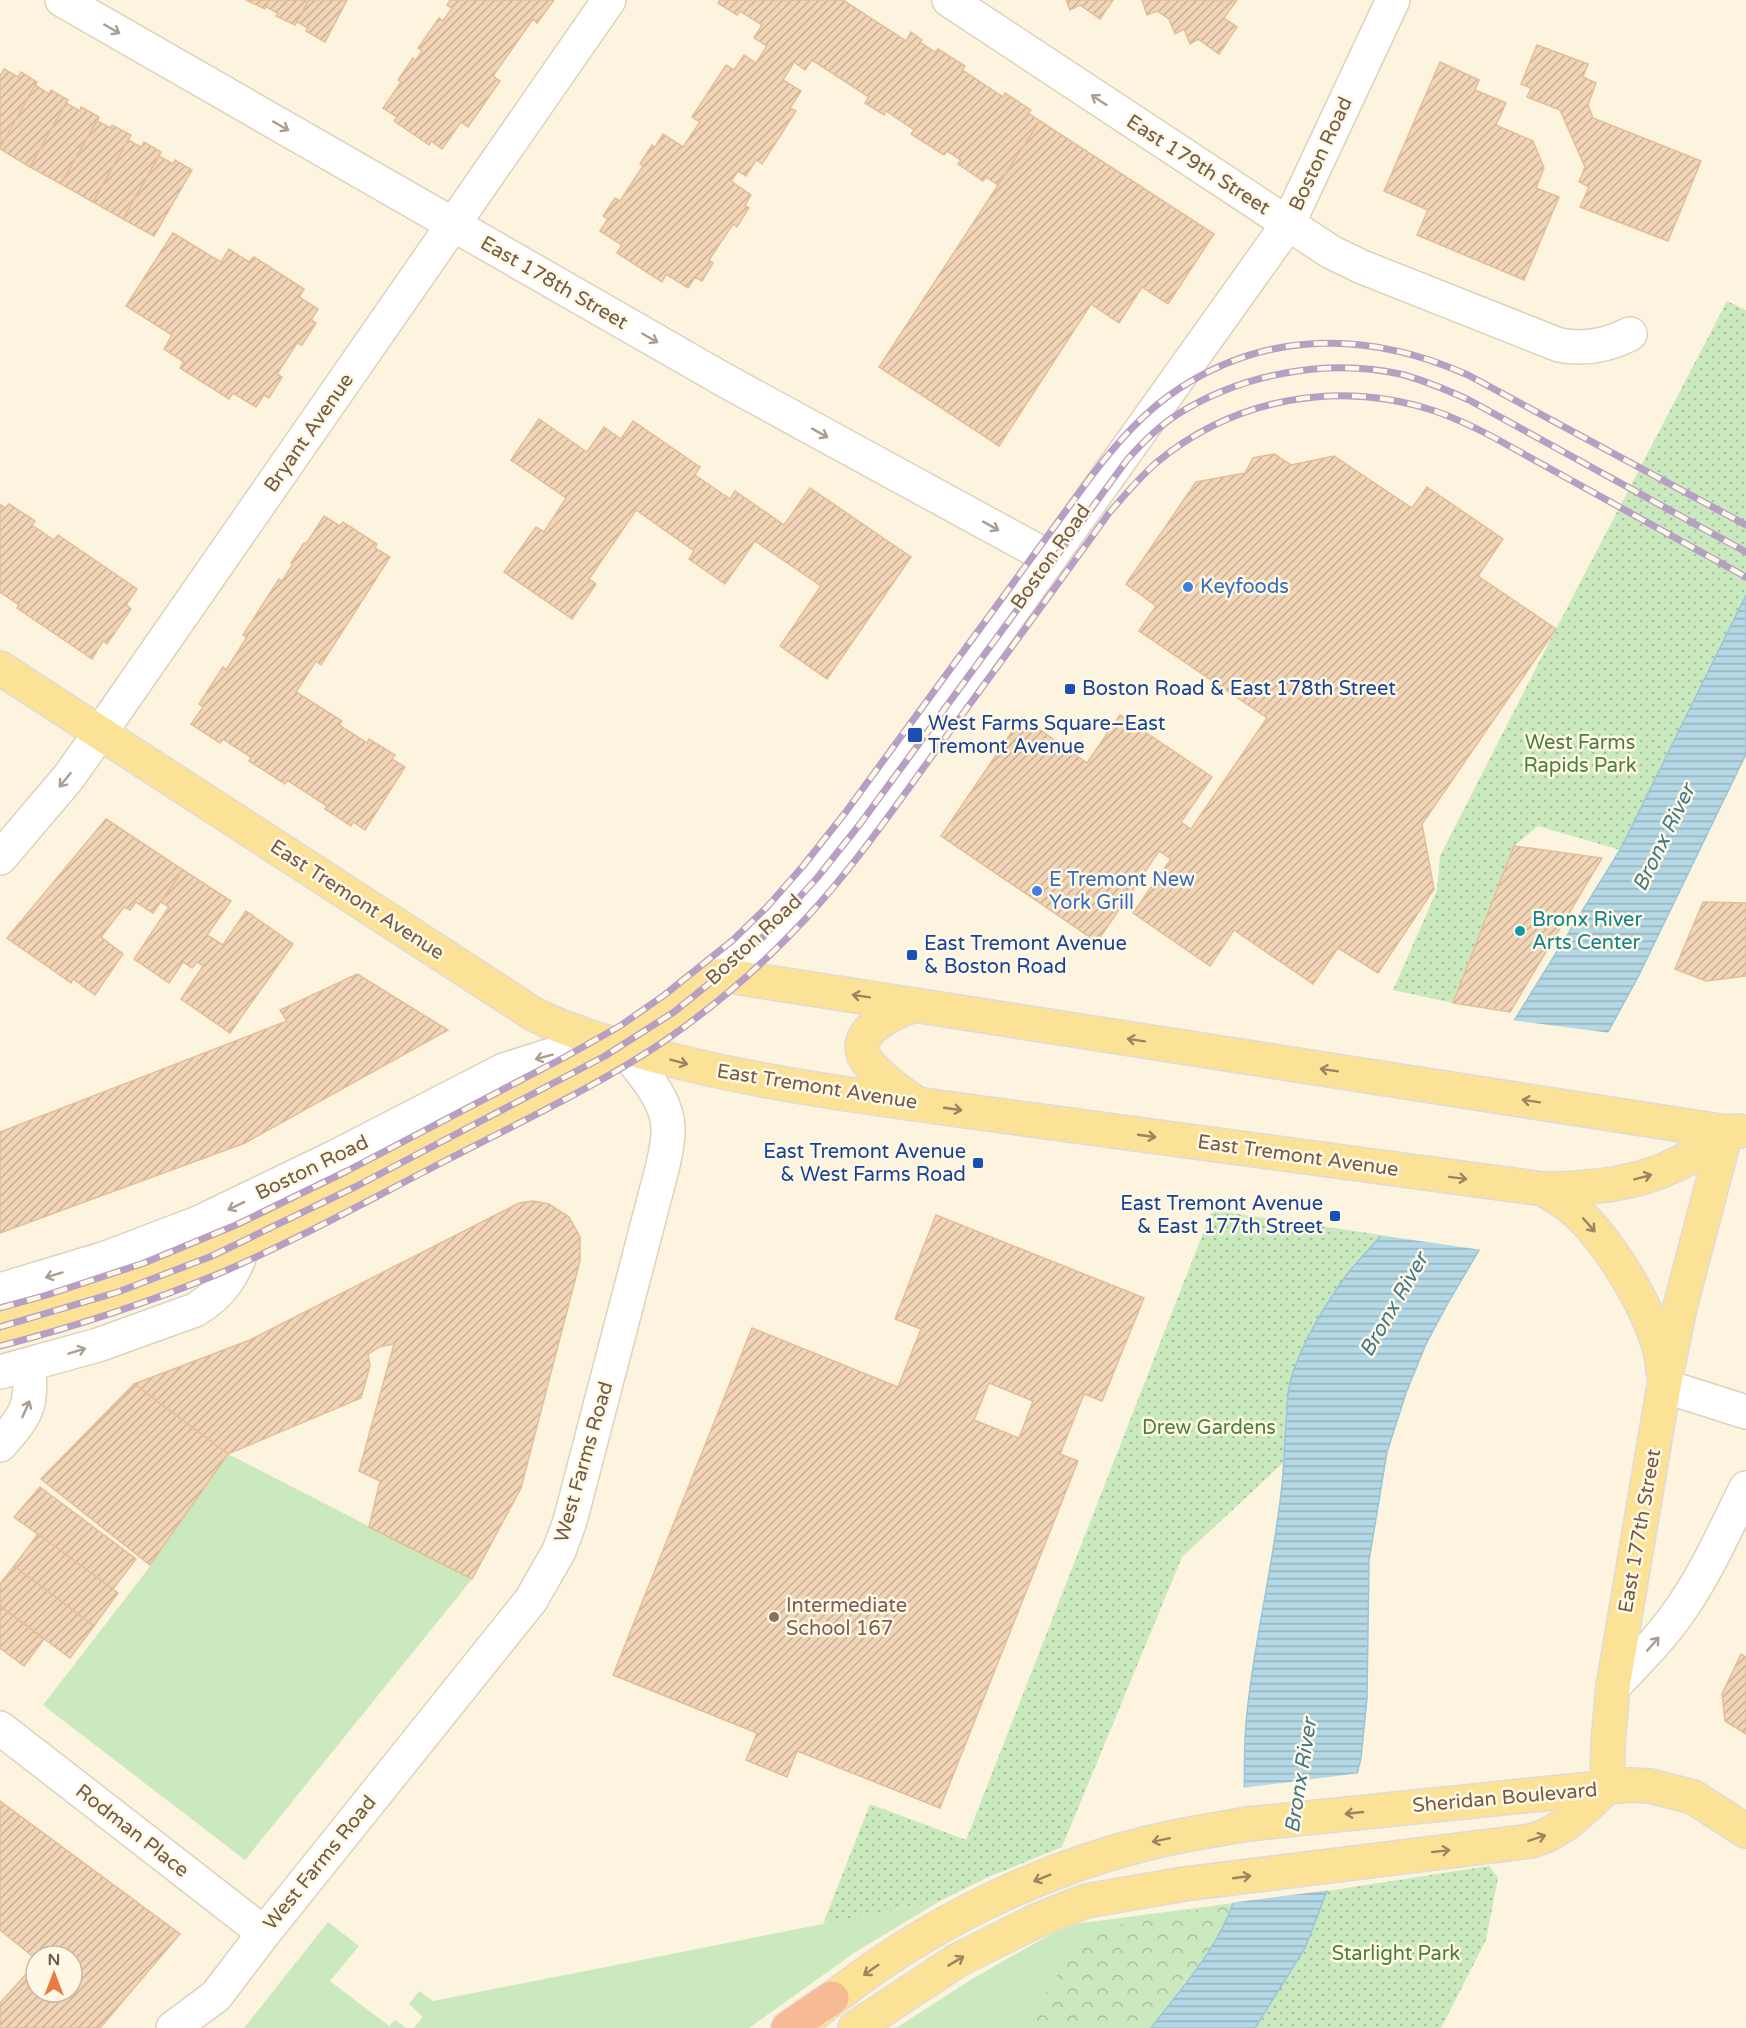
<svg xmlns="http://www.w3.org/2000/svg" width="1746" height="2028" font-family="'Varela Round',sans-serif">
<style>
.grass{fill:#cae9be}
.forest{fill:url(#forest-crowns)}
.park{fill:url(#park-dots)}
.water{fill:url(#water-rules);stroke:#9ac6d7;stroke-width:1.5}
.pier{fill:#fcf4df}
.building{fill:url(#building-hatch);stroke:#e4be97;stroke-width:1.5;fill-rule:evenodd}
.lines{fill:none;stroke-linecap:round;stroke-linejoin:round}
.minor-casing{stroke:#e0d1bb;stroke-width:36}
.major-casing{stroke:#e0dbd7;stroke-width:36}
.highway-casing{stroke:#e0dbd7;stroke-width:36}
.minor{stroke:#fff;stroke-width:33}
.major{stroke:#fce296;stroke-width:33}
.highway{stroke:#f7ba94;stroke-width:33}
.rail-casing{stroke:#b79fc4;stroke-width:7}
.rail{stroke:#fff8e5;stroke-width:4.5;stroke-dasharray:14;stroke-linecap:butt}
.oneway{stroke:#aa9d91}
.oneway2{stroke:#9b845f}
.shop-dot{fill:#3f7fe0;stroke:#fff8e5;stroke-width:2}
.transit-dot{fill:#1a4fb4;stroke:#fff8e5;stroke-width:2}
.culture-dot{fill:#0f9aa8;stroke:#fff8e5;stroke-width:2}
.education-dot{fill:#8d6e63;stroke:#fff8e5;stroke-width:2}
.labels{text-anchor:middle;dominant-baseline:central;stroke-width:5;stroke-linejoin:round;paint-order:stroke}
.street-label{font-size:20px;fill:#725b47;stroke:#fff8e5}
.shop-label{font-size:20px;fill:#366cbe;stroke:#fff8e5;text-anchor:start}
.transit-label{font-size:20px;fill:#164399;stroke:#fff8e5;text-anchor:start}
.park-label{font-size:20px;fill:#4c7e41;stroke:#fff8e5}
.culture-label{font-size:20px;fill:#0d838f;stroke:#fff8e5;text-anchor:start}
.education-label{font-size:20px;fill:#785e54;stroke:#fff8e5;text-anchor:start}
.water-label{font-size:21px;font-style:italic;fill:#43788d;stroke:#fff8e5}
</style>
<defs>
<pattern id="forest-crowns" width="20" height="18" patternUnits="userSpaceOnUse" patternTransform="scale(1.5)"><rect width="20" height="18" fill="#cae9be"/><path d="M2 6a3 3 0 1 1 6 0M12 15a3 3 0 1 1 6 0" fill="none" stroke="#a8c09c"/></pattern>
<pattern id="park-dots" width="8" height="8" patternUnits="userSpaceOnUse" patternTransform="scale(1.5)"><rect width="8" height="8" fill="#cae9be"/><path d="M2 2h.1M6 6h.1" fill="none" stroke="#a8c09c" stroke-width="1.8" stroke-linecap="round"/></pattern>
<pattern id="water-rules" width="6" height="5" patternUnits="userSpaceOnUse" patternTransform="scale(1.5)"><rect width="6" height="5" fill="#b4d8e5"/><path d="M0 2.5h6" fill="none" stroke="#97b2bb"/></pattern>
<pattern id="building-hatch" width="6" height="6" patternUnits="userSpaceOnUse" patternTransform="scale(1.5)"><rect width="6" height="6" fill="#f2d5b6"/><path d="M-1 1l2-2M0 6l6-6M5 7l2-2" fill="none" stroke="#c8b096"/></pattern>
</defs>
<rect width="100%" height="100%" fill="#fcf4df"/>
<g class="grass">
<polygon points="228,1454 472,1579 245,1860 43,1705 145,1573"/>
<polygon points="940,1901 854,1953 749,2028 414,2028 423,2017 409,2004 419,1991 433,2001"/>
<polygon points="1234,1903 1151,2028 896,2028 972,1979 1067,1925"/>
<polygon points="328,1922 359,1946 330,1981 389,2026 395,2020 406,2028 244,2028"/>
</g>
<polygon class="forest" points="1234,1903 1223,1928 1212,1947 1151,2028 1021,2028 1040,2004 1053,1981 1070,1958 1093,1936 1116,1926 1140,1920"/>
<g class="park">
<polygon points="1727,301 1746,310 1746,595 1620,850 1538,826 1514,846 1453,1003 1393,990 1437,890 1440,856 1556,629"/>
<polygon points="1212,1210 1381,1235 1307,1340 1292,1374 1287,1407 1284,1462 1182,1557 1062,1847 986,1878 940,1901 823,1924 870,1804 966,1840"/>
<polygon points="1489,1866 1498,1878 1486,1940 1441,2028 1255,2028 1305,1948 1327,1891"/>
</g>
<path class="water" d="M1746,595V754L1638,977L1608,1032L1449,1301L1426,1344L1406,1393L1387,1452L1369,1561L1367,1698L1361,1758L1327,1891L1305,1948L1255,2028H1151C1179,1991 1219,1947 1233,1903C1251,1845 1241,1783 1246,1723C1252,1653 1269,1585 1278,1516C1282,1491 1284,1465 1285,1439C1287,1418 1286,1392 1293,1372C1306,1336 1326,1303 1348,1273C1358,1260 1371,1248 1381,1235L1620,850Z"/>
<g class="pier">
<polygon points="1511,1020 1611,1033 1482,1250 1378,1235"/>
<polygon points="1360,1773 1330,1890 1230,1903 1240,1848 1242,1788"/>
</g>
<g class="building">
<polygon points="246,0 269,0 265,9"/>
<polygon points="269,0 309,0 295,25 276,16 278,13 266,7"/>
<polygon points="309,0 347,0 325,42 306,31 308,28 297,22"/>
<polygon points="450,0 554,0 537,23 533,19 493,76 500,81 468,127 461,122 442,149 431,141 429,145 394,121 397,117 383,108 401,82 398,80 413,58 416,60 422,51 418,48 439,18 443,21 452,8 447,5"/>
<polygon points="720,0 843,0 906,41 911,32 922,40 920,42 935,52 938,49 965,66 962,70 1003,97 1005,93 1031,110 1028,113 1040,121 998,185 986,177 983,181 958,164 961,160 947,151 944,155 911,134 914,130 886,111 884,115 865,103 869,97 812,60 805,70 794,62 783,80 801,91 790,108 796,111 762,164 756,160 746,176 738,171 731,181 751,195 745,205 749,208 737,227 733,224 709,260 713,263 702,281 695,277 688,288 666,274 662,282 617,253 622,245 600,231 608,219 603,216 615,198 620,201 643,166 640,164 652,145 655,147 663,134 683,147 700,122 692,117 726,65 734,70 744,55 756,63 767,46 754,38 762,25 740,11 737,15 718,3"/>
<polygon points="1066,0 1113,0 1100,19 1080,5 1070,10"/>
<polygon points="1142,0 1237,0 1224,18 1237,27 1219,54 1198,39 1190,44 1184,29 1175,34 1169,19 1157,11 1147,15"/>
<polygon points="1537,45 1588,64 1583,77 1596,83 1588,105 1593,118 1701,161 1668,241 1580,207 1589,187 1579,182 1585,167 1560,110 1527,97 1531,88 1521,84"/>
<polygon points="1440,62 1479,80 1475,90 1506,103 1496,125 1533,141 1544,168 1536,188 1559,197 1524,280 1417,235 1428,210 1384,191"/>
<polygon points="4,69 18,77 21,72 37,82 0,148 0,76"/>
<polygon points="35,85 49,94 51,90 68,100 30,167 0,149 0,148"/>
<polygon points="66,103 80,111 81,107 99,117 61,184 30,167"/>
<polygon points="97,121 111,128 112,125 131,135 93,202 61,184"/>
<polygon points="1040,121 1214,234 1168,304 1142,287 1119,323 1091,304 999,446 879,367"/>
<polygon points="128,140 141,147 144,142 161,152 123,219 93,202"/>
<polygon points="159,156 173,164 175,160 192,170 154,236 123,219"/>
<polygon points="173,233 221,262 229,249 249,262 254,257 304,289 299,297 318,309 311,320 316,323 302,345 297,343 277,374 282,377 269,398 264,395 256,407 233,393 229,399 180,368 184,362 164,349 172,335 126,306"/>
<polygon points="539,419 587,452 604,427 621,439 633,421 700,467 695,475 730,499 735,491 784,525 810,488 911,557 827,679 780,646 821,586 755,541 725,584 689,559 694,551 636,510 589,579 596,584 572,619 504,572 536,527 544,532 566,498 511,460"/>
<polygon points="1274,454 1291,465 1334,456 1412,508 1427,487 1503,539 1478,576 1556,629 1422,824 1434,889 1378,973 1338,948 1313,984 1234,930 1210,966 1133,913 1171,859 1159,851 1097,942 941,836 1022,717 1087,763 1120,715 1212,777 1181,822 1191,829 1267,718 1139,631 1156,606 1126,584 1196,482 1245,473 1253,458"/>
<polygon points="0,504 5,508 9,504 35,521 32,525 54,540 58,535 137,589 126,605 131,609 107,644 103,641 92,659 17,608 19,605 0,592"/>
<polygon points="324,516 340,526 343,522 377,544 375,548 390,557 321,665 316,661 296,692 342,721 339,725 367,743 369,739 395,755 392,759 405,767 365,830 353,822 351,826 325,809 327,806 287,780 285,784 249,761 251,757 223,739 220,743 191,724 203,707 199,704 223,667 226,670 247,637 243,635 279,579 282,581 293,564 291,563 304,543 306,544"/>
<polygon points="106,819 183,870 153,913 136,902 130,910 124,907 101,937 123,954 95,995 73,979 71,983 7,938"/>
<polygon points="1514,846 1602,858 1510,1012 1453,1003"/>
<polygon points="183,870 231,901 207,935 223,945 246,911 293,944 230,1033 181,999 203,966 197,962 192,968 183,962 169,983 134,959 169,907 161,902"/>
<polygon points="1703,902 1746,903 1746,976 1706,981 1675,969"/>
<polygon points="357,974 448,1030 245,1143 0,1233 0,1132 287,1021 280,1010"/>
<polygon points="533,1201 549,1204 569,1217 580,1237 580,1261 521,1488 472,1579 369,1527 380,1481 359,1471 394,1344 379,1347 368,1354 370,1366 361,1398 228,1454 134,1384 250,1340 519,1203"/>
<path d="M936,1215L1144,1298L1102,1401L1084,1394L1060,1454L1078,1461L940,1808L797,1751L787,1777L746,1760L757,1733L613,1675L752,1328L898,1387L921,1329L895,1319ZM989,1383L1033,1401L1019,1438L974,1420Z"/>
<polygon points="134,1384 228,1454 150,1565 41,1479"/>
<polygon points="40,1487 136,1559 113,1589 14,1517"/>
<polygon points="38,1534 118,1593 94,1626 14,1566"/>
<polygon points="14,1566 94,1626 70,1658 0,1606 0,1584"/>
<polygon points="0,1606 44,1639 24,1666 0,1648"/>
<polygon points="1741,1654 1746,1657 1746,1734 1725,1721 1722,1694"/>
<polygon points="0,1801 180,1934 100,2028 0,2028 0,2003 36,1963 36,1992 72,1992 72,1956 36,1956 36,1959 0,1930"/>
</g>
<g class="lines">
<defs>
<g id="minor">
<polyline points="62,0 726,381 1050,558"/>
<path d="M949,0L1331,252L1362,267L1559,345C1585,350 1607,346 1630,334"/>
<polyline points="0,858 68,778 100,733 609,0"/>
<polyline points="722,975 763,937 798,901 860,824 1288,224 1393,0"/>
<path d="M0,1290L106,1258L198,1223L339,1155L504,1070L548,1056L565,1052L622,1046C639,1070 667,1097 668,1127C669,1141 665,1156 662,1169L570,1521L559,1551L531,1600L264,1933L216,1996L173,2028"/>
<path d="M0,1372L98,1345L195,1310C222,1294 236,1273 244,1242"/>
<polyline points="1664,1386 1746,1412"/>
<path d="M0,1445C26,1416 34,1405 28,1365"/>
<path d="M1613,1687C1638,1661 1663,1636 1683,1606C1708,1569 1726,1528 1746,1488"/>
<polyline points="0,1728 264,1933"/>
</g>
<g id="major">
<path d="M0,668L535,1015C572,1033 612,1044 652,1055C760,1084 871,1098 981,1113C1169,1139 1356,1165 1543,1189C1587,1189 1635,1185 1675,1165C1693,1157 1710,1144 1726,1132"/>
<path d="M914,1102C899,1091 882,1080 870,1065C843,1034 892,1013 914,1005"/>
<path d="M1543,1189C1557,1197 1570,1205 1581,1216C1614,1249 1660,1323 1663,1370"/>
<polyline points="0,1328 53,1313 151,1281 244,1242 355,1187 600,1059 652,1028 722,975 1726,1132 1739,1131"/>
<polyline points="1607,1787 1608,1743 1613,1687 1664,1386 1680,1307 1726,1132"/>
<path d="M810,2017C906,1936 1022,1875 1144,1844C1178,1835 1213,1830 1248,1824L1630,1785L1650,1786L1693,1797L1746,1831"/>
<path d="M855,2028L958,1960L1036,1921L1086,1901L1184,1884L1531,1841C1562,1833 1584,1808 1607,1787"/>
</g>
<polyline id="highway" points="788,2028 832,1998"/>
</defs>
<use href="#minor" class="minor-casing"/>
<use href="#major" class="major-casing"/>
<use href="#highway" class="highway-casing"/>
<use href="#minor" class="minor"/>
<use href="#major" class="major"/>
<use href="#highway" class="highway"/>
<defs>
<g id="rail">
<path d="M0,1308L47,1295L144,1263L236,1225L347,1171L565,1057L620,1026L663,996L733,940L767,907L803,866L845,813L1090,478C1115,445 1144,411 1180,388C1271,329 1372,332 1468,375L1746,525"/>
<path d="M0,1327L118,1292L212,1256L355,1187L605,1056L674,1012L721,974L763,937L817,878L860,824L1127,460C1142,443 1159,426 1178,414C1242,374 1326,358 1400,374C1424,380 1447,390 1469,400L1746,552"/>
<path d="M0,1346C74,1327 147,1303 218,1274C295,1241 369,1200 443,1162C516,1124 594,1088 663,1042C708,1011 751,975 789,936C843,882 887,818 932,756C991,675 1051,594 1109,513C1124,496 1139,478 1156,463C1234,398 1339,379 1435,411C1455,418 1474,427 1493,437L1746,577"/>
</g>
</defs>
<use href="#rail" class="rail-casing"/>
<use href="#rail" class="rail"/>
</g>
<defs><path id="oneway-shaft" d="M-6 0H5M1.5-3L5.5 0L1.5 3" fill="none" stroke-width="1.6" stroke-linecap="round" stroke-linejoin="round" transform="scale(1.5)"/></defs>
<g class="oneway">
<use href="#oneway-shaft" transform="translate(112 29) rotate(30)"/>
<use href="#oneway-shaft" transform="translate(1099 100) rotate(-147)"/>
<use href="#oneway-shaft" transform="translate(281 126) rotate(30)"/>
<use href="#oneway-shaft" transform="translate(650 338) rotate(30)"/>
<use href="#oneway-shaft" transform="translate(820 433) rotate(29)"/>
<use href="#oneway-shaft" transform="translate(991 526) rotate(29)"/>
<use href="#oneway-shaft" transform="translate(65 780) rotate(129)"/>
<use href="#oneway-shaft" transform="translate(544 1057) rotate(165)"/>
<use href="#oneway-shaft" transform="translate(236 1206) rotate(154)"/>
<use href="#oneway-shaft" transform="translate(54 1275) rotate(163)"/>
<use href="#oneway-shaft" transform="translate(77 1351) rotate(-17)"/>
<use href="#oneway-shaft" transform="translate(26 1409) rotate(-66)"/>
<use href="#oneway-shaft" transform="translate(1653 1644) rotate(-49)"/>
</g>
<g class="oneway2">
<use href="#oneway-shaft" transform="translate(861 996) rotate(-171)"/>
<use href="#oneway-shaft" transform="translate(1136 1040) rotate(-171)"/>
<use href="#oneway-shaft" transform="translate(679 1062) rotate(15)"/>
<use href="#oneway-shaft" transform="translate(1329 1070) rotate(-171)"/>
<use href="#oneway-shaft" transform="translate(1531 1101) rotate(-171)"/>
<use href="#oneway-shaft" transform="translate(953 1109) rotate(8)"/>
<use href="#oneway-shaft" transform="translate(1147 1136) rotate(8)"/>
<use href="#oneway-shaft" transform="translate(1643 1177) rotate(-15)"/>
<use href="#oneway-shaft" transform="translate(1458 1178) rotate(7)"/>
<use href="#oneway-shaft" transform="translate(1589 1225) rotate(49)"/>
<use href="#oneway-shaft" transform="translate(1354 1813) rotate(174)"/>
<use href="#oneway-shaft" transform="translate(1537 1838) rotate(-18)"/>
<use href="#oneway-shaft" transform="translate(1161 1840) rotate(168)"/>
<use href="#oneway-shaft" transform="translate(1441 1851) rotate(-7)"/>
<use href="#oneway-shaft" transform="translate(1242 1877) rotate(-8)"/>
<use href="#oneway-shaft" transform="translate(1042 1878) rotate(158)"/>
<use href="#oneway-shaft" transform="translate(956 1961) rotate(-31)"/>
<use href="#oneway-shaft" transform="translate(871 1970) rotate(145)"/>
</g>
<g class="shop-dot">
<circle cx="1188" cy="587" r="6"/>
<circle cx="1037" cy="891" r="6"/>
</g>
<g class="transit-dot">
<rect x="1064" y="683" width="12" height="12" rx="3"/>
<rect x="907" y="727" width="16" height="16" rx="3"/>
<rect x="906" y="949" width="12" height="12" rx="3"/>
<rect x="972" y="1157" width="12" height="12" rx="3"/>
<rect x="1329" y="1210" width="12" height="12" rx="3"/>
</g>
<circle class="culture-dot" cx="1520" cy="931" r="6"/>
<circle class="education-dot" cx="774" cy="1617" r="6"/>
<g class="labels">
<g class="street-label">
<text transform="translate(1321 154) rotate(-65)">Boston Road</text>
<text transform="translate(1198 165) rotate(33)">East 179th Street</text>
<text transform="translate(554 283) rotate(30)">East 178th Street</text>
<text transform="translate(309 433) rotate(-55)">Bryant Avenue</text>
<text transform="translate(1051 557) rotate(-55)">Boston Road</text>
<text transform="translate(357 900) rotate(33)">East Tremont Avenue</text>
<text transform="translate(754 940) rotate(-43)">Boston Road</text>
<text transform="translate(817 1087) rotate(9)">East Tremont Avenue</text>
<text transform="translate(1298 1156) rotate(8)">East Tremont Avenue</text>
<text transform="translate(312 1168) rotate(-26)">Boston Road</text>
<text transform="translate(584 1462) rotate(-74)">West Farms Road</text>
<text transform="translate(1640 1531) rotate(-80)">East 177th Street</text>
<text transform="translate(1505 1798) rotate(-5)">Sheridan Boulevard</text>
<text transform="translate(132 1831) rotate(38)">Rodman Place</text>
<text transform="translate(320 1863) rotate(-51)">West Farms Road</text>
</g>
<g class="shop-label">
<text x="1200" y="587">Keyfoods</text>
<text x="1049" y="880">E Tremont New<tspan x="1049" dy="23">York Grill</tspan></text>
</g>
<g class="transit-label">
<text x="1082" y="689">Boston Road &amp; East 178th Street</text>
<text x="928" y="724">West Farms Square–East<tspan x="928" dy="23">Tremont Avenue</tspan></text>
<text x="924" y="944">East Tremont Avenue<tspan x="924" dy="23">&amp; Boston Road</tspan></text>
<text x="966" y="1152" text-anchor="end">East Tremont Avenue<tspan x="966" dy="23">&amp; West Farms Road</tspan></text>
<text x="1323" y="1204" text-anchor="end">East Tremont Avenue<tspan x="1323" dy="23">&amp; East 177th Street</tspan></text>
</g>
<g class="park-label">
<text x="1580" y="743">West Farms<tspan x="1580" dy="23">Rapids Park</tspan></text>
<text x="1209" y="1428">Drew Gardens</text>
<text x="1396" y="1954">Starlight Park</text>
</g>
<g class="culture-label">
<text x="1532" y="920">Bronx River<tspan x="1532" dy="23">Arts Center</tspan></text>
</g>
<g class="education-label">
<text x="786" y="1606">Intermediate<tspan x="786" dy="23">School 167</tspan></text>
</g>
<g class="water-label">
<text transform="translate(1664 838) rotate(-64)">Bronx River</text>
<text transform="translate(1394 1305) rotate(-60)">Bronx River</text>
<text transform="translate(1301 1776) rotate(-81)">Bronx River</text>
</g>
</g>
<g transform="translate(54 1974)"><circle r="28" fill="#fff8e5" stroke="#c7b9a6" stroke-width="1.5"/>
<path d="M0-4.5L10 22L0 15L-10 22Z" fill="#e87b42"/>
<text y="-9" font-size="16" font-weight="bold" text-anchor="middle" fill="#725b47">N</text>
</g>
</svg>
